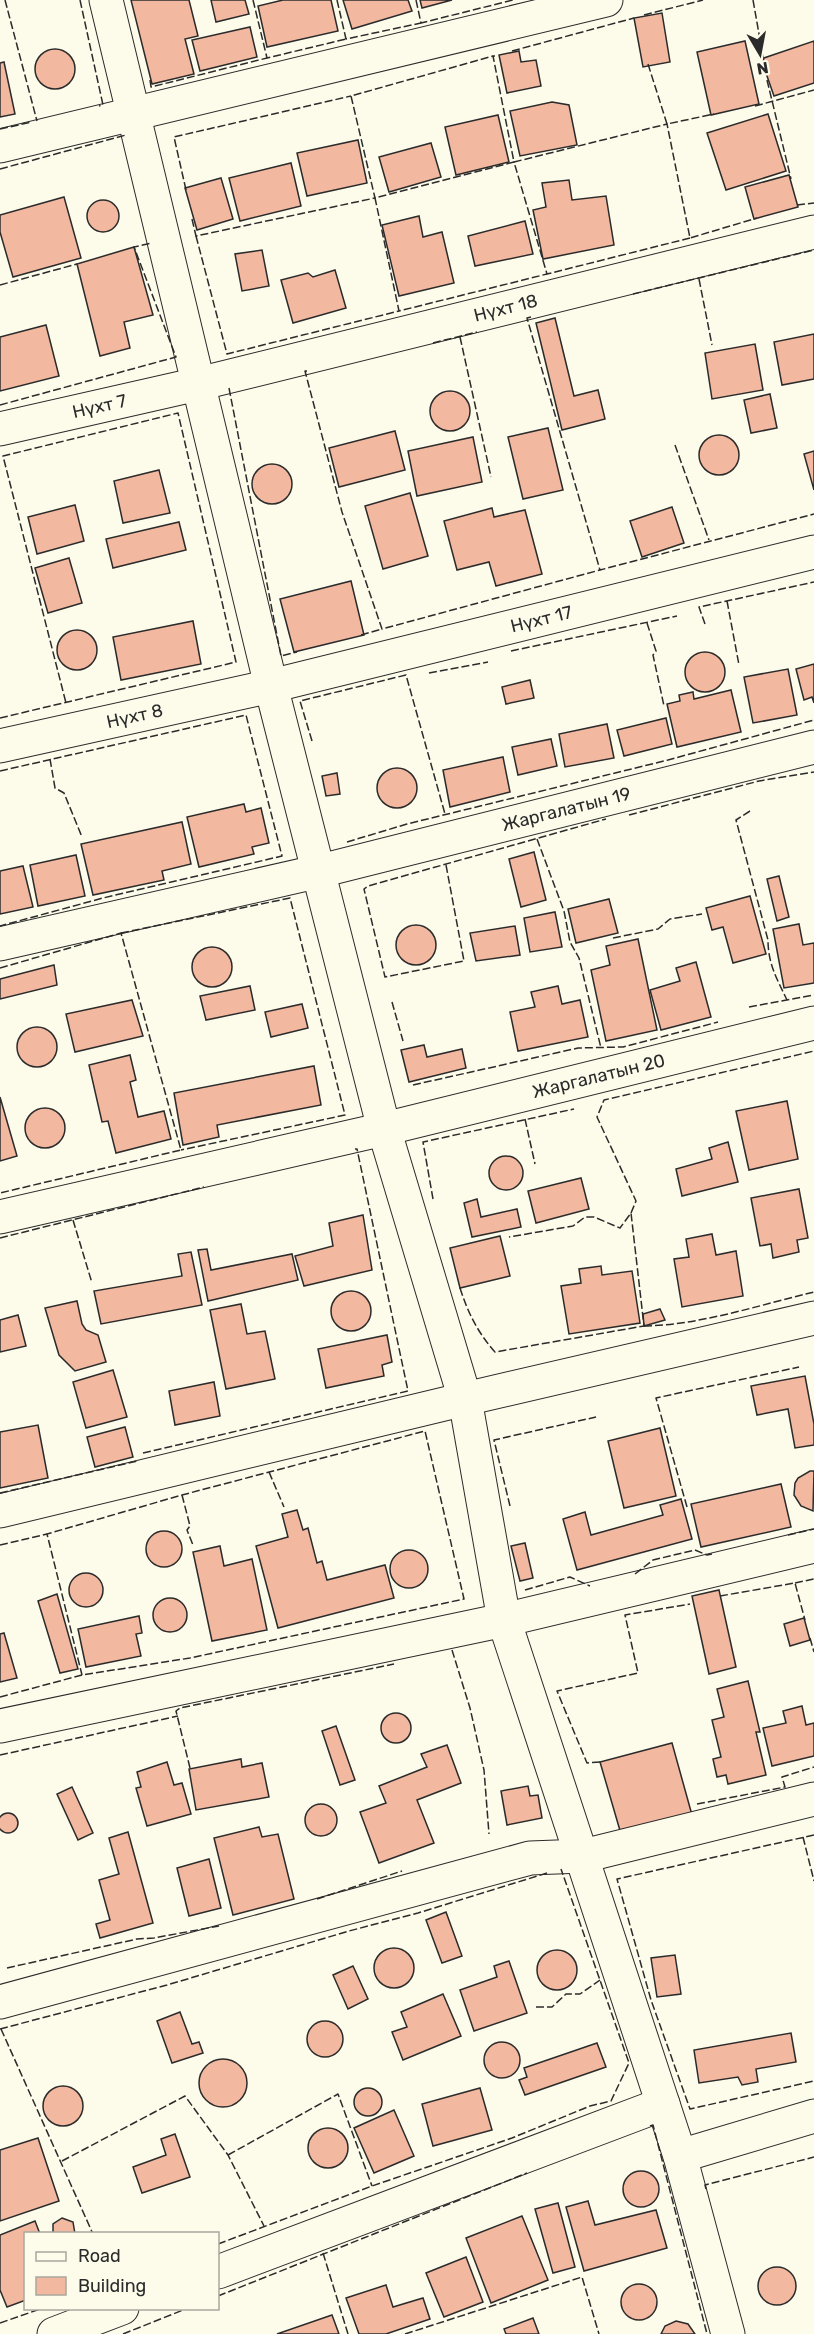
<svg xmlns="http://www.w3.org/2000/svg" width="814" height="2334" font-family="Rubik,sans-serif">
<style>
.building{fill:#f2b8a0;stroke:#2b2b2b;stroke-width:1.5}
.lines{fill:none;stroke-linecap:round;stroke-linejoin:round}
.minor-casing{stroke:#2b2b2b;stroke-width:35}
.minor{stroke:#fdfbea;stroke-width:33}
.fence{stroke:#2b2b2b;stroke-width:1.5;stroke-dasharray:8 3;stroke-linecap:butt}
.labels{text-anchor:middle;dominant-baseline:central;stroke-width:4.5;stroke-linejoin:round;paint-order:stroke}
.street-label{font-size:18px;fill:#2b2b2b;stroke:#fdfbea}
</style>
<rect width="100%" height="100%" fill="#fdfbea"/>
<g class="building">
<polygon points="131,0 189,0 198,36 185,39 194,74 152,84"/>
<polygon points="211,0 245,0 249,14 216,22"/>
<polygon points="283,0 331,0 338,31 267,47 258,6"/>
<polygon points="343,0 408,0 412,11 352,29"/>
<polygon points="420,0 452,0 422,8"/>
<polygon points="662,13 670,62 643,67 634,18"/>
<polygon points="250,27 257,57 200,71 192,40"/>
<polygon points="745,41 759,104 711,115 697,52"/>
<polygon points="814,41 814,83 774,96 761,59"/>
<circle cx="55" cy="69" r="20"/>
<polygon points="519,51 521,62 536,60 541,86 507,93 499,55"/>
<polygon points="4,62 15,114 0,117 0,63"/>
<polygon points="552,102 569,105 577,145 520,156 510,111"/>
<polygon points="768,114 786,171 726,190 707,133"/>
<polygon points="498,115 509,162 456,175 445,127"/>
<polygon points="358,140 367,183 307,196 297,153"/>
<polygon points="431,143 441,177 389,192 379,157"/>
<polygon points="291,163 301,206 240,221 229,178"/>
<polygon points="789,175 798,207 754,219 745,187"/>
<polygon points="221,178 233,219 197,230 185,188"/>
<polygon points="569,180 572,200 606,196 614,245 543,259 533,210 546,207 542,183"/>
<polygon points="64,197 81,258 13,277 0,232 0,215"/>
<circle cx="103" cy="216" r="16"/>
<polygon points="419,216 423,237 442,232 454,283 399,296 382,225"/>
<polygon points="525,221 533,254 475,266 468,236"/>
<polygon points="134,247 153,315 124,322 130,348 100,356 77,264"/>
<polygon points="262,250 269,286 242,291 235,254"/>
<polygon points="335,270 346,308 293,323 281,280 308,273 313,277"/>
<polygon points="555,318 574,396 598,390 605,419 562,430 536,323"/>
<polygon points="46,325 59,376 0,391 0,337"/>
<polygon points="814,334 814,379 782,385 774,342"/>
<polygon points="755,344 763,390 712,399 705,353"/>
<circle cx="450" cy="411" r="20"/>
<polygon points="770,394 777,428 751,433 744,400"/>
<polygon points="548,428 563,490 523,499 508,437"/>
<polygon points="395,431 405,470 339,487 329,448"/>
<circle cx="719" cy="455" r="20"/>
<polygon points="473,437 482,482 417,496 408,451"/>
<polygon points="814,451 814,490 804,454"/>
<circle cx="272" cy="484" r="20"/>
<polygon points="159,470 170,513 123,523 114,481"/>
<polygon points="410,493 428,556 383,569 365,506"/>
<polygon points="75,505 84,541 37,554 28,517"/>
<polygon points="672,507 684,543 642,557 630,521"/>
<polygon points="492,508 494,517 525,510 542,574 496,586 489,562 457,570 444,521"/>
<polygon points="179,522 186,550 113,568 106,539"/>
<polygon points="69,558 82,603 48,613 35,568"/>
<polygon points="351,581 364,635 294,652 280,599"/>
<polygon points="193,621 201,664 121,680 113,637"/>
<circle cx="77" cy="650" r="20"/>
<circle cx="705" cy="672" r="20"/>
<polygon points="814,664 814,703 812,697 804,700 796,669"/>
<polygon points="788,669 797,715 753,723 744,677"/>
<polygon points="530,680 534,698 506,704 502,687"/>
<polygon points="731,690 741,732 677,747 667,704 680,701 679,695 693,692 694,699"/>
<polygon points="666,718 672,744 624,756 617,730"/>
<polygon points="607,724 614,758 565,767 559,734"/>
<polygon points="551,739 557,766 518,775 512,747"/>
<polygon points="503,757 510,792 450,807 443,770"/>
<circle cx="397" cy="788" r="20"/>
<polygon points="337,773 340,794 326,796 322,776"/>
<polygon points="244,804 246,812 261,808 269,843 252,847 254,854 199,867 187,817"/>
<polygon points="182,822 191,864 162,871 164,880 93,895 81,844"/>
<polygon points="534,852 546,900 521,907 509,859"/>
<polygon points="76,855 85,896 38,906 30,865"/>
<polygon points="23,866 33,907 0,914 0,871"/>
<polygon points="779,876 789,917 777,921 767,879"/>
<polygon points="750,896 766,954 733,963 723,927 712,930 706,908"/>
<polygon points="609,899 618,933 576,943 568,909"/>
<polygon points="555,912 562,947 530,952 524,918"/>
<polygon points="799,924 803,945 814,943 814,983 784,988 773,929"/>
<circle cx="416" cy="945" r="20"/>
<polygon points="515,926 520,955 476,961 470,933"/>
<polygon points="638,939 657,1030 606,1041 591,970 610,965 606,946"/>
<circle cx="212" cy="967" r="20"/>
<polygon points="696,962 711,1017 661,1030 650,990 680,981 676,968"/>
<polygon points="54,965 57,985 0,999 0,979"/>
<polygon points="250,986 255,1010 206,1020 200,996"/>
<polygon points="558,986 562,1004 580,1000 588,1037 518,1051 510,1012 535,1007 531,992"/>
<polygon points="132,1000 143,1036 75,1052 66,1014"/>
<polygon points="302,1004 308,1028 271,1037 265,1012"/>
<circle cx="37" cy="1047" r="20"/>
<polygon points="424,1045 427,1057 462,1049 466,1068 409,1082 401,1050"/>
<polygon points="130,1055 136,1080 130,1082 138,1117 164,1111 171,1139 116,1153 108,1121 102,1122 89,1065"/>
<polygon points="314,1066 321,1105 217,1125 219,1137 183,1145 174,1093"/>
<polygon points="0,1097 17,1156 0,1161"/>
<polygon points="787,1101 798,1159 749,1170 736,1111"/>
<circle cx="45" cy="1128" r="20"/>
<polygon points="728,1142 738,1182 682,1196 676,1169 712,1159 709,1148"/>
<circle cx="506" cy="1173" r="17"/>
<polygon points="581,1178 589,1209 536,1223 528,1191"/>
<polygon points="799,1189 808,1238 797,1240 799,1252 773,1258 771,1244 760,1246 751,1198"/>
<polygon points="477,1199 481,1217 517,1209 521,1227 472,1237 464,1203"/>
<polygon points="363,1215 372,1270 304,1286 295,1256 333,1246 329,1223"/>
<polygon points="712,1234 716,1255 736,1251 743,1296 682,1307 674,1259 689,1257 686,1239"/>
<polygon points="500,1236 510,1276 460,1288 450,1248"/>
<polygon points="207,1249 211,1270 292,1254 298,1280 208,1301 198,1250"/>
<polygon points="191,1252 202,1305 101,1324 94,1291 182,1276 178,1254"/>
<polygon points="601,1266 602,1275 632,1271 640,1323 569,1334 561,1286 581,1283 579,1269"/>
<circle cx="351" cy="1311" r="20"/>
<polygon points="77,1301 82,1324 86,1330 98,1335 106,1362 75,1371 59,1355 45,1308"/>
<polygon points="241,1304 247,1334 265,1331 275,1379 226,1389 210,1310"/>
<polygon points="660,1309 665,1320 644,1326 643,1314"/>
<polygon points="18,1315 26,1346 0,1352 0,1320"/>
<polygon points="387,1335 392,1362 382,1365 384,1376 326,1388 318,1349"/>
<polygon points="113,1370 127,1417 86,1428 73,1382"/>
<polygon points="805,1376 814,1424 814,1445 795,1448 788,1409 757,1415 751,1386"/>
<polygon points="214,1382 220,1416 175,1425 169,1391"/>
<polygon points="38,1425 48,1478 0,1488 0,1432"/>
<polygon points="125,1427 133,1457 95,1467 87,1437"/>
<polygon points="660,1428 676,1496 624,1508 608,1441"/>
<polygon points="810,1471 814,1471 813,1511 801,1506 794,1495 795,1483 798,1478"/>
<polygon points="781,1484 791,1527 701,1547 691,1504"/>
<polygon points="681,1499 692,1539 577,1570 563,1519 585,1512 591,1535 663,1515 660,1505"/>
<polygon points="297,1510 303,1530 308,1528 317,1563 322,1561 327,1580 385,1565 394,1598 278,1628 256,1546 288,1537 282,1514"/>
<circle cx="164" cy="1549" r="18"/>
<polygon points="525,1543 533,1578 520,1581 511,1546"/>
<polygon points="220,1546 224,1566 252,1559 267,1630 212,1641 193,1552"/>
<circle cx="409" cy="1569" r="19"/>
<circle cx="86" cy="1590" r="17"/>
<polygon points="719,1590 736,1667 709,1674 692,1596"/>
<polygon points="57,1594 78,1669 60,1673 38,1601"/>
<circle cx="170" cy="1615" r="17"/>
<polygon points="139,1616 142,1633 136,1634 141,1656 86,1667 78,1629"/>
<polygon points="804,1618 810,1640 790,1646 784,1624"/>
<polygon points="4,1633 17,1678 0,1682 0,1634"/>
<polygon points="748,1681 760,1732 756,1732 766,1775 728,1784 726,1775 717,1777 713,1759 721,1757 712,1720 724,1717 717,1689"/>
<polygon points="802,1706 806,1725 814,1723 814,1756 772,1766 763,1728 786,1723 783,1711"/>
<circle cx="396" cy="1728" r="15"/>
<polygon points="336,1726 355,1780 340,1785 322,1731"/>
<polygon points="672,1743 692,1815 621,1834 600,1762"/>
<polygon points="447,1745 461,1783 417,1800 434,1843 379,1863 360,1812 386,1803 379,1786 427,1767 421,1754"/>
<polygon points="241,1759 242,1767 262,1763 269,1797 196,1810 189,1769"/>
<polygon points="167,1762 174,1785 182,1783 191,1814 147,1826 136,1788 141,1787 137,1772"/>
<polygon points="528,1786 530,1796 538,1795 542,1818 507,1825 501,1791"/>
<polygon points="72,1787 93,1833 78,1840 57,1794"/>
<circle cx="321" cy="1820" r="16"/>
<circle cx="8" cy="1823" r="10"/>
<polygon points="259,1827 262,1837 278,1834 294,1899 233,1915 214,1838"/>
<polygon points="128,1832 153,1923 100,1938 96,1924 110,1920 99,1880 119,1874 109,1838"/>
<polygon points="209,1859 221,1908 189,1916 177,1868"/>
<polygon points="446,1912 462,1956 442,1963 426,1920"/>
<circle cx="394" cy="1968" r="20"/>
<circle cx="557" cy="1970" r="20"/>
<polygon points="675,1955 681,1994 657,1997 651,1958"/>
<polygon points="509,1961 527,2013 474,2031 460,1990 497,1977 494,1966"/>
<polygon points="353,1966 368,1999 348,2009 333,1975"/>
<polygon points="443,1994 461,2036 403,2060 392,2032 407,2027 401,2012"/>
<polygon points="180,2012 192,2044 199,2042 203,2053 172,2063 157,2021"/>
<circle cx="325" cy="2039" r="18"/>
<polygon points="791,2033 796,2062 756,2069 758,2082 742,2085 738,2077 699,2083 694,2050"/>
<circle cx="502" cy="2060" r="18"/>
<polygon points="597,2043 606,2067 525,2095 519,2080 527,2077 524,2068"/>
<circle cx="223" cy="2083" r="24"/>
<circle cx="63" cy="2106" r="20"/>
<circle cx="368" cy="2102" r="14"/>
<polygon points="480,2088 492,2130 433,2146 422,2104"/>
<polygon points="394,2110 414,2156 374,2173 354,2128"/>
<circle cx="328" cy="2148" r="20"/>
<polygon points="175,2134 190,2177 142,2193 133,2167 166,2155 161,2139"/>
<polygon points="38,2138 59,2201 0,2221 0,2150"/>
<circle cx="641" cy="2189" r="18"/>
<polygon points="588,2201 595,2225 656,2210 667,2248 584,2271 566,2207"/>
<polygon points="558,2203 575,2267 553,2273 535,2209"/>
<polygon points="522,2216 548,2280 491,2303 466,2238"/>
<polygon points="62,2218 73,2222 75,2234 53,2234 53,2224"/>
<polygon points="35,2221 40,2234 26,2234 26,2300 7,2307 0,2290 0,2235"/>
<polygon points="466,2257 483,2302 444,2317 426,2273"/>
<circle cx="777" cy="2286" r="19"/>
<circle cx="639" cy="2302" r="18"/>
<polygon points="386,2285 393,2307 423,2298 430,2319 386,2334 359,2334 346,2298"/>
<polygon points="332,2315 339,2334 277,2334"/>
<polygon points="533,2318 539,2334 506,2334 504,2329"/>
<polygon points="676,2321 688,2324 695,2334 661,2334 665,2326"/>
</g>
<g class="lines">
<defs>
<g id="minor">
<polyline points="106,0 271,686 384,1129 465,1399 504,1620 680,2156 728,2334"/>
<polyline points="0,146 606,0"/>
<path id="s1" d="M0,429L198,384L814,232"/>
<path id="s2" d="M0,746L271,686L814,552"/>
<path id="s3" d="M0,944L320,871L814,747"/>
<path id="s4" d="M0,1217L384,1129L814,1023"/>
<polyline points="0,1511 465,1399 814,1318"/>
<polyline points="0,1726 504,1620 814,1546"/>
<polyline points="0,2002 530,1858 583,1856 814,1799"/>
<polyline points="680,2156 814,2116"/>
<polyline points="218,2272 663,2104"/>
<polyline points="54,2334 122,2308"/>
</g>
</defs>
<use href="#minor" class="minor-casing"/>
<use href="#minor" class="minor"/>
<g class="fence">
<polyline points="5,0 37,121"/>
<polyline points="80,0 103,105 99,106"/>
<polyline points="253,0 267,58 346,39"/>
<polyline points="337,0 346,39 421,23"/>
<polyline points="416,0 421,23 513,0"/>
<polyline points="753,0 764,62"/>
<polyline points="644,15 703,0"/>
<polyline points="512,51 634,18"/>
<polyline points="495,56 493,56 514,162 375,198 399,311 547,274"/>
<polyline points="648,64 667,124 714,114"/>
<polyline points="150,80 151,87 267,58"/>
<polyline points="767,80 791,179"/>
<polyline points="755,106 814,90"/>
<polyline points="0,129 32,122"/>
<polyline points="0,169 126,135"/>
<polyline points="186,190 174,137 351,96"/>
<polyline points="797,205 814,203"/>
<polyline points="192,219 196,236 375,198 351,96 493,56"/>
<polyline points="196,236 227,354 399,311"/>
<polyline points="690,238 547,274 514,162 667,124 690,238 757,218"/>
<polyline points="699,279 712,345"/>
<polyline points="0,285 77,264"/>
<polyline points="633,294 814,250"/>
<polyline points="531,317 527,318 600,570 814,514"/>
<polyline points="460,337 491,477"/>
<polyline points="433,343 477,332"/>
<polyline points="307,371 305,371 342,512 382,629 600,570"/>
<polyline points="229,388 281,656 297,652"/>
<polyline points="0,405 176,357 134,247 152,243"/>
<polyline points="675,445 709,540"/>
<polyline points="727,601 739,665"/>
<polyline points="647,623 656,651 653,655 664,706"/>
<polyline points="705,624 699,607 814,582"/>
<polyline points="361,635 382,629"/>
<polyline points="511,651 677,616"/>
<polyline points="429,673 488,662"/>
<polyline points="0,718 236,662 178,413 3,456 66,703"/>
<polyline points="312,741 300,701 406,675 445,814"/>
<polyline points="50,759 55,788 64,793 82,837"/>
<polyline points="0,771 246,715 282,856 103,898 0,926"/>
<path d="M750,811L736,820L768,940C768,964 777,979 787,1000"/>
<polyline points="629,815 759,781 814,772"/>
<polyline points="537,839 564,911 570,942 579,958 601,1048"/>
<polyline points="347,842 407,824 668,760 814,720"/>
<polyline points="446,865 464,961 385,977 364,889 368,886 606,819"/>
<polyline points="121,933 290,898 345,1115 181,1150"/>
<polyline points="613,938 658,929 670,919 702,914"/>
<polyline points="0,968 121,933 181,1150 0,1193"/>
<polyline points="392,1002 403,1041"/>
<polyline points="749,1007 814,995"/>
<polyline points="413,1085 578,1048 623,1047 718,1022"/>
<polyline points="525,1119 535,1164"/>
<polyline points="433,1199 423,1142 574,1109"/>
<polyline points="631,1213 636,1201 597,1117 604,1100 814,1051"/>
<polyline points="73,1220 92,1283"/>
<polyline points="0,1238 204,1187"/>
<path d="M460,1288C468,1313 478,1333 495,1352L644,1326L631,1213L620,1228L594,1217H585L573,1226L509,1237"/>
<path d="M644,1326C701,1325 759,1305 814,1292"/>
<polyline points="143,1453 408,1391 357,1149 355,1149"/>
<polyline points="269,1472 284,1507"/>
<polyline points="0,1493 137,1461"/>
<polyline points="182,1495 190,1526 187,1530 193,1545"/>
<polyline points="510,1506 494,1440 596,1417"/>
<polyline points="687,1507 656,1398 799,1367"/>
<polyline points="788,1535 814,1529"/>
<polyline points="0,1545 47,1534"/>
<polyline points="635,1574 653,1560 695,1550 707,1555 712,1554"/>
<polyline points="795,1583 814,1579"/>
<polyline points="525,1590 570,1577 590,1586"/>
<polyline points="720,1596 795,1583 805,1620"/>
<polyline points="810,1638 814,1652"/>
<polyline points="452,1650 470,1708 484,1770 489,1834"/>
<polyline points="0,1697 82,1675 190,1658 464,1599 425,1431 182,1495 47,1534 82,1675"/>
<polyline points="0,1755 178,1716"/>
<polyline points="600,1762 587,1763 557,1691 638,1673 625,1615 690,1604"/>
<polyline points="190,1768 176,1711 180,1708 394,1664"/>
<polyline points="697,1804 785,1787 782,1777 814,1767"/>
<polyline points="814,1835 617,1879 651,2000 690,2109 814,2081"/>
<polyline points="803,1837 814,1881"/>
<polyline points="317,1899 402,1871"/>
<polyline points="7,1968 137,1939 154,1938 219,1926"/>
<polyline points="536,2007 552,2007 566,1994 580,1994 600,1980"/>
<polyline points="0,2029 167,1985 349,1931 418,1913 547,1873"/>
<polyline points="1,2029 93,2234"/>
<polyline points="650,2126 653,2125 707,2334"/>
<polyline points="228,2155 338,2094 372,2186"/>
<polyline points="62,2161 185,2096 228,2155 264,2226"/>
<polyline points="706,2189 705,2185 814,2157"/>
<polyline points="218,2244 372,2186 512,2138 590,2106 611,2101 629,2063 561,1869"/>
<polyline points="323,2253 348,2334"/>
<polyline points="218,2296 527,2173"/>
<polyline points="0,2323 43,2308"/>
<polyline points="123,2334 188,2308"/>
<polyline points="405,2334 582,2277 599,2334"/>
</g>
</g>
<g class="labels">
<g class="street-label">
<text stroke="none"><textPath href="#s1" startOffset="520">Нүхт 18</textPath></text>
<text stroke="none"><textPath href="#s1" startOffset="102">Нүхт 7</textPath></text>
<text stroke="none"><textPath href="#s2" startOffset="556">Нүхт 17</textPath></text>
<text stroke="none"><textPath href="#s2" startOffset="138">Нүхт 8</textPath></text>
<text stroke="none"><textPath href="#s3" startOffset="582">Жаргалатын 19</textPath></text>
<text stroke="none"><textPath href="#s4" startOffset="615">Жаргалатын 20</textPath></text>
</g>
</g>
<rect x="24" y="2232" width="195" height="78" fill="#fdfbea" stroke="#a9a89e" stroke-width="1.5"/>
<rect x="36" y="2252" width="30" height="9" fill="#fdfbea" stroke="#a9a89e" stroke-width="1.5"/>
<text x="78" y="2262" font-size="18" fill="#2b2b2b">Road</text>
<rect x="36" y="2277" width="30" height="18" fill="#f2b8a0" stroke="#a9a89e" stroke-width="1.5"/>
<text x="78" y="2292" font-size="18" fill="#2b2b2b">Building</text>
<g transform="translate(760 54) rotate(170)" stroke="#fdfbea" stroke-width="4.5" paint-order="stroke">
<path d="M0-4.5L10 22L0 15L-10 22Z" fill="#2b2b2b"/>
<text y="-9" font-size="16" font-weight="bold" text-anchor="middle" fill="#2b2b2b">N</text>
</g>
</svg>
